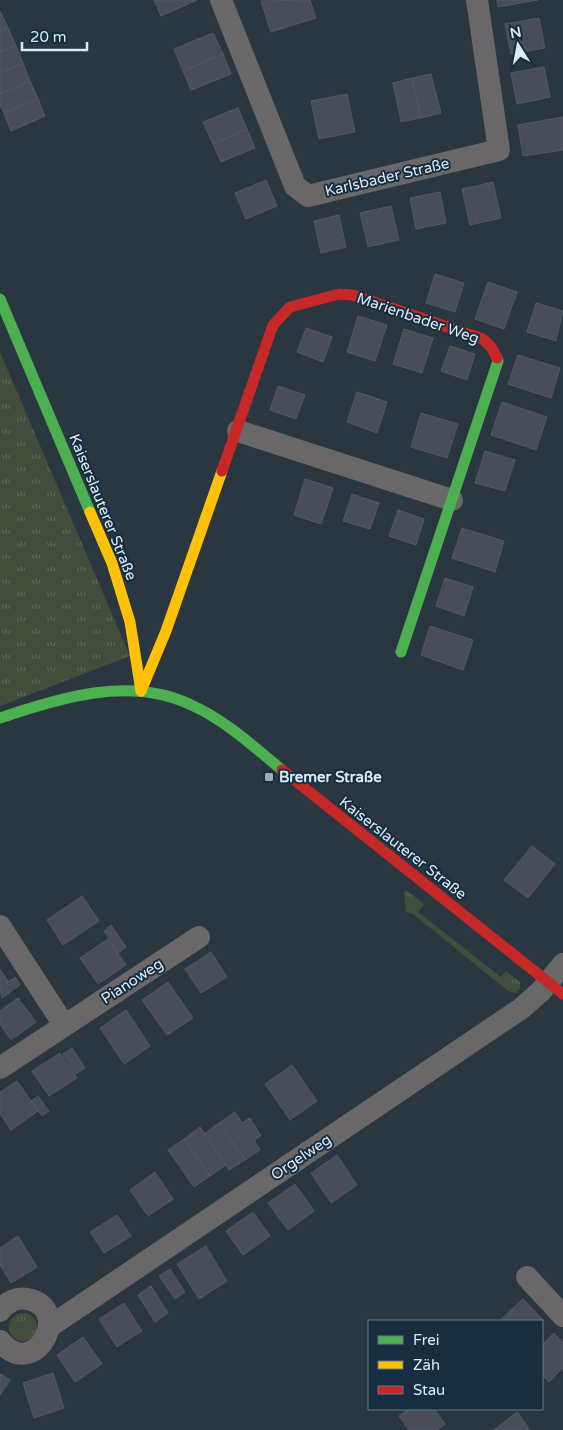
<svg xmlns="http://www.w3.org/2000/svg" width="563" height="1430" font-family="'Varela Round',sans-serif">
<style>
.grass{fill:url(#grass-tufts)}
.building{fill:#484d57;stroke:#535963}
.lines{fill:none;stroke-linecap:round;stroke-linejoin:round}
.street{stroke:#696768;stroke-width:22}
.fast{stroke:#4caf50;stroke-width:11}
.slow{stroke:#ffc107;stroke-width:11}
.jam{stroke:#c62828;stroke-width:11}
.poi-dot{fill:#9eabb6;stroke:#162e3f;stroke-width:2}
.labels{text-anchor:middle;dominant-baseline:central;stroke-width:4;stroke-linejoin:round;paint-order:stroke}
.street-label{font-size:15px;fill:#dceaf5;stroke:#162e3f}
.poi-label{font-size:15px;font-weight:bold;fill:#dceaf5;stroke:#162e3f;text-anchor:start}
</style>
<defs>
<pattern id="grass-tufts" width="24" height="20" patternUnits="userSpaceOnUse" patternTransform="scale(1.25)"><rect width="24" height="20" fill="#424d3b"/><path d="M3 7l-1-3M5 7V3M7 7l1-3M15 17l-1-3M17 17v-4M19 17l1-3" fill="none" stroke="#5d6758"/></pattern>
</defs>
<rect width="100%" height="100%" fill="#2a3741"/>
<g class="grass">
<polygon points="0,352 130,656 0,706"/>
<polygon points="406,890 424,904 418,912 501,977 506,971 520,982 520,988 516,993 508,991 413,914 406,912 404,892"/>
<circle cx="23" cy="1327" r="14"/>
</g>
<g class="building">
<polygon points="154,0 197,0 161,16"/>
<polygon points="310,0 316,18 271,32 261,1"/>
<polygon points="497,0 538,0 498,7"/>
<polygon points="0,11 8,28 0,31"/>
<polygon points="539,18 545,48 511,54 505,24"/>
<polygon points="8,28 16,46 0,52 0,31"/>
<polygon points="213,33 223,54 183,71 174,49"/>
<polygon points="16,46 23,63 0,73 0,52"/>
<polygon points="223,54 231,74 191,90 183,71"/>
<polygon points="23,63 30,81 0,94 0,73"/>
<polygon points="544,67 550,97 517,104 511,73"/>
<polygon points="431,74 441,113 421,118 412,78"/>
<polygon points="412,78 421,118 401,122 393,83"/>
<polygon points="30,81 38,99 4,113 0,105 0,94"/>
<polygon points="347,94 355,132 319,139 311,101"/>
<polygon points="38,99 45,116 11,131 4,113"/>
<polygon points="238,108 247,129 213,144 203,122"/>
<polygon points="563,117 563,150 523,156 518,125"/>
<polygon points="247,129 255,148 221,162 213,144"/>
<polygon points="266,180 277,206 246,219 235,193"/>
<polygon points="493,182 501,218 470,225 462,189"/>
<polygon points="440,192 446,223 416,229 410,198"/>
<polygon points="391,206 399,240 368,247 360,213"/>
<polygon points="339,215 346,247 321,253 314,221"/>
<polygon points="435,274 464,283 455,312 426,303"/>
<polygon points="488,282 517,292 504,329 475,319"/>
<polygon points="536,303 563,311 556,341 527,332"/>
<polygon points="358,316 387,325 375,361 347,352"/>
<polygon points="306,328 332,337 323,362 297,352"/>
<polygon points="404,329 433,338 422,373 393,364"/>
<polygon points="450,346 475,354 467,380 441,371"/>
<polygon points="518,355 560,368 551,398 508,384"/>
<polygon points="278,386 305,395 296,419 270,410"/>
<polygon points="357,392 387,402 377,433 347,422"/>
<polygon points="502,402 547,417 536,450 491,435"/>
<polygon points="421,413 458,424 447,458 411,447"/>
<polygon points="485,451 515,460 505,491 475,483"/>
<polygon points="305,479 333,488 321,524 294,515"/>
<polygon points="352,494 379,503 370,529 343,521"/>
<polygon points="398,510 424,519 416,545 389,536"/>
<polygon points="462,528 504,541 495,572 452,558"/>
<polygon points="445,578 473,587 464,616 436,606"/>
<polygon points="430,626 473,640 463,670 421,655"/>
<polygon points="532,846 555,864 528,898 504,880"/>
<polygon points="82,896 99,921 63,945 47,920"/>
<polygon points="111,925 126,947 118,953 104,931"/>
<polygon points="108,939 126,965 98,984 80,958"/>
<polygon points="211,952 227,977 201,993 185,969"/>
<polygon points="0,969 8,981 0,987"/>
<polygon points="15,977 20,985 2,998 0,988"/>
<polygon points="168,982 193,1018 167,1035 142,1000"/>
<polygon points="18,998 36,1022 11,1040 0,1024 0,1011"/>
<polygon points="126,1010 150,1046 124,1064 100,1028"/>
<polygon points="72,1048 85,1068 76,1074 63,1054"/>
<polygon points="60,1053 77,1078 49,1096 32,1071"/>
<polygon points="292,1065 317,1101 290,1120 265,1084"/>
<polygon points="17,1081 38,1111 11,1130 0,1114 0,1092"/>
<polygon points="38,1096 49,1111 42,1116 31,1101"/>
<polygon points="235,1112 242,1123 250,1118 261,1136 254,1140 260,1150 245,1160 219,1123"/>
<polygon points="219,1123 245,1160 229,1170 204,1134"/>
<polygon points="200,1127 226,1165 210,1176 184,1139"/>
<polygon points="184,1139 210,1176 194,1187 168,1150"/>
<polygon points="337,1155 357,1185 331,1203 311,1173"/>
<polygon points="155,1172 173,1199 148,1216 130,1190"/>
<polygon points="295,1184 314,1211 288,1230 268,1203"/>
<polygon points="253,1212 270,1236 243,1255 226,1231"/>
<polygon points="117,1215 131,1236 104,1253 90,1232"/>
<polygon points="18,1236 37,1267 11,1283 0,1265 0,1248"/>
<polygon points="206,1246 227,1281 199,1299 177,1264"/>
<polygon points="170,1269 185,1292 175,1299 159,1276"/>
<polygon points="151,1286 168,1313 155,1322 138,1295"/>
<polygon points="523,1299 543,1320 499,1321"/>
<polygon points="124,1303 142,1331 117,1347 99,1319"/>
<polygon points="554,1333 563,1343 563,1368 549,1382 542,1375 542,1345"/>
<polygon points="83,1337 102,1364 75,1382 57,1355"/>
<polygon points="53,1373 64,1408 34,1418 23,1383"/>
<polygon points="0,1374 10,1380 0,1395"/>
<polygon points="409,1409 434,1409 445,1424 437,1430 409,1430 399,1416"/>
<polygon points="517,1412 530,1430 494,1430"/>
</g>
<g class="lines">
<g class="street">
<polyline points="221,0 295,186 308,196 499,150 477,0"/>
<polyline points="238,431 452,500"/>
<polyline points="0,926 64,1025"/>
<polyline points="0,1068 199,937"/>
<polyline points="527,1277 563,1316"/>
<path d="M0,1311C6,1302 17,1297 27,1299C75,1308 34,1383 0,1341"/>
<polyline points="49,1327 522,1008 541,991 563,964"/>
</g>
<g class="fast">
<polyline points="0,299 90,512"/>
<polyline points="401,652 498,361 497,358"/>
<path d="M0,718C59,698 129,676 189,704C224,719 253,746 282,770"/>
</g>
<g class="slow">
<polyline points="90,512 112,563 130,622 141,691"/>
<polyline points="141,691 166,631 222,471"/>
</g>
<g class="jam">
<polyline points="222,471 273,325 290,307 339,294 353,295 483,339 492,348 497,358"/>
<polyline points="282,770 563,994"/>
</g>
</g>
<rect class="poi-dot" x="264" y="772" width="10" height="10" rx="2.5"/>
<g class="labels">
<g class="street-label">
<text transform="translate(387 177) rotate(-13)">Karlsbader Straße</text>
<text transform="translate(418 318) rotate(19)">Marienbader Weg</text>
<text transform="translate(103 507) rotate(68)">Kaiserslauterer Straße</text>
<text transform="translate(403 848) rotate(38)">Kaiserslauterer Straße</text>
<text transform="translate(132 981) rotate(-33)">Pianoweg</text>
<text transform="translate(301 1157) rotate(-34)">Orgelweg</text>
</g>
<g class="poi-label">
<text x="279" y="777">Bremer Straße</text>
</g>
</g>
<rect x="368" y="1320" width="175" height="90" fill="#162e3f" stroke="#657988"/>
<rect x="378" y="1336" width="25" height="8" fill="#4caf50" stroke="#657988"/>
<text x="413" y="1345" font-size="15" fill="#dceaf5">Frei</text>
<rect x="378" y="1361" width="25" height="8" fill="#ffc107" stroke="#657988"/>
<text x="413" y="1370" font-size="15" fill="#dceaf5">Zäh</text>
<rect x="378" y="1386" width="25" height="8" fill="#c62828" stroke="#657988"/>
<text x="413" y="1395" font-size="15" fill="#dceaf5">Stau</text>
<g transform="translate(518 45) rotate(349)" stroke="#162e3f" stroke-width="4" paint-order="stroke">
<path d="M0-4L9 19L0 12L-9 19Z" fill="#dceaf5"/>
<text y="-8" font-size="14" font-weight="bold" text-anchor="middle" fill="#dceaf5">N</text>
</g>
<path d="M22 42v8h65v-8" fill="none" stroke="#dceaf5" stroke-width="2.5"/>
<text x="30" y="42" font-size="15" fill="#dceaf5" stroke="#162e3f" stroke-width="4" paint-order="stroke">20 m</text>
</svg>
